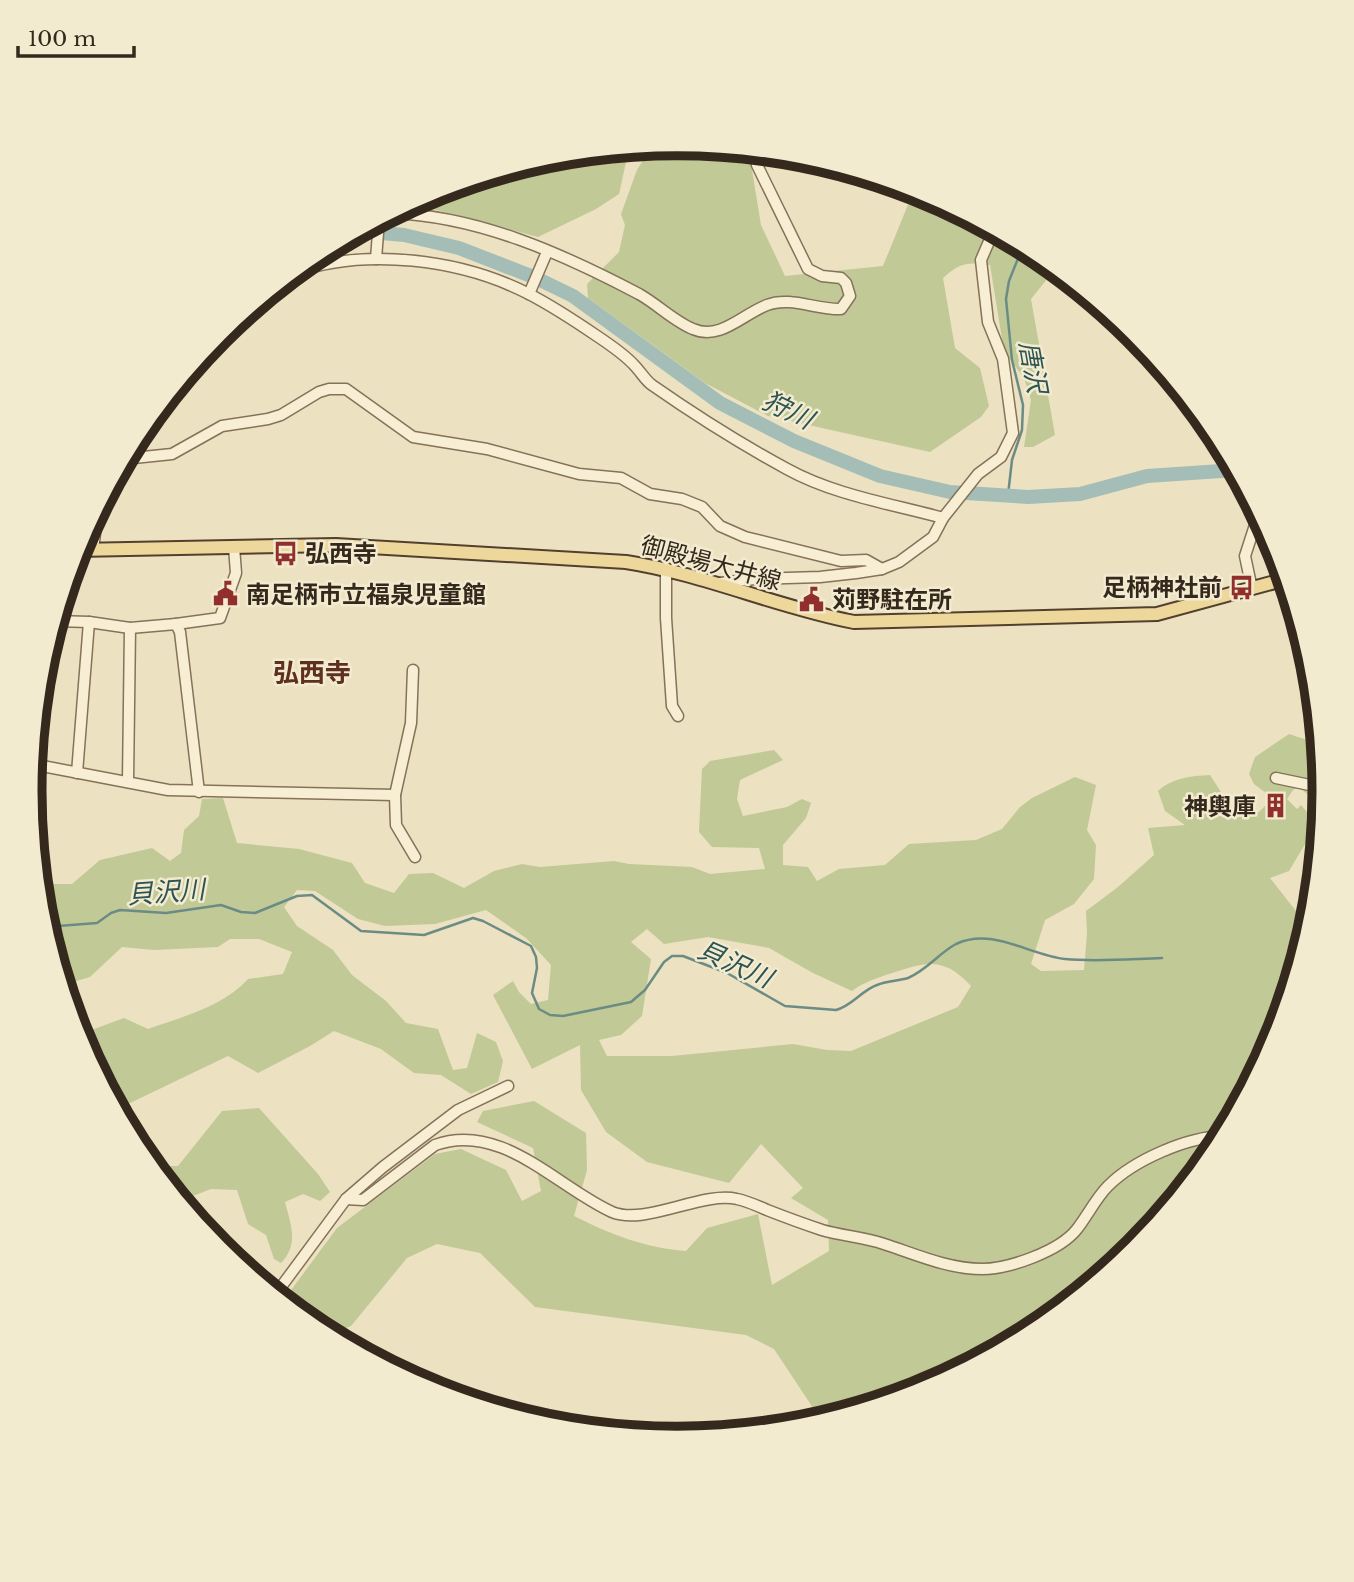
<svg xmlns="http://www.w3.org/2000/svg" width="1354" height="1582" font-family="'Libre Baskerville','Noto Sans JP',serif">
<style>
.green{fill:#c1c996;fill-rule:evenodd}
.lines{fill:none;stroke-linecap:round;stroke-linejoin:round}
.stream{stroke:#6b8c85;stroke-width:2.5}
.river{stroke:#a4beb7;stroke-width:14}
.minor-casing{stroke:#84725a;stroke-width:13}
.major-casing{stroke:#52402e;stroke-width:16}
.minor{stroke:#f7eed4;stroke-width:10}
.major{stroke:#eed79a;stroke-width:12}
.labels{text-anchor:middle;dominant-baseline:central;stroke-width:5;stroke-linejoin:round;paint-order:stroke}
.poi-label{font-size:24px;font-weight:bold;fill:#35291d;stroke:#f3ebd0;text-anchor:start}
.street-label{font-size:24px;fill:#35291d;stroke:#f3ebd0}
.water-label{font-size:26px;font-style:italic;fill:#2d5453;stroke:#f3ebd0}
.neighbourhood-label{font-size:26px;font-weight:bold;fill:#5f2f1f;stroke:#f3ebd0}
.rim{fill:none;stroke:#35291d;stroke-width:9}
</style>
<rect width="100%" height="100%" fill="#ece1c1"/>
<g class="green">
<path d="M677,144L757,152L750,158L761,225L785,276L883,266L914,190L925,193L1037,253L1056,268L1031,299L1055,435L1033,447H1024L1031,400L1024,378L1004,351L990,265C967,262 961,262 943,278L955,348L980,368L989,406L981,417L930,452L768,416L705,383L588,298L587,284L619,252L625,225L621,214L637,170L652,146Z"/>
<polygon points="620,149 626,162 619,194 596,209 538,237 410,203 430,193 551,156"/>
<path d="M1289,734C1297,737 1308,739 1314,744C1326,756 1324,792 1323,808L1309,799L1308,795L1299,787L1293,790L1287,799L1297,809L1301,805L1313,819H1316L1322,812L1320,836L1307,841L1289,871L1270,878L1296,911L1307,934L1275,1039L1215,1151L1134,1249L1036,1329L924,1389L821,1420L774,1349L746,1335L535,1307L480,1253L437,1244L407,1258L351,1326L329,1335L317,1329L283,1301L337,1228L435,1154L461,1149L506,1170L522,1201L541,1191L533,1148L477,1122L483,1111L534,1101L586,1133L587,1170L574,1216C610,1234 645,1248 686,1251L707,1228L758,1214L772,1285L829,1251L828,1220L791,1198L803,1188L761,1144L729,1183L647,1162L606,1132L581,1090L580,1045L532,1069L493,995L513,981L519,992L531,1004L548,1000L551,965L526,938L486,910L435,924L385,926L358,919L315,891L297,890L284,907L297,926L333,950L352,975L386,1001L406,1023L438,1029L453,1070L467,1068L477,1033L496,1042L503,1061L498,1082L471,1094L441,1075L414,1073L381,1049L334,1031L310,1046L258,1073L228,1056L128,1104L118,1112L78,1035L124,1018L148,1029C182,1017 224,1006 248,979L283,974L292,952L259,939H230L218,947L154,950L122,947L90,977L63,985L42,917L37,868H40L43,884H72L100,860L152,848L170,861L181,853L184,830L199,816L202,799L223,798L237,843L299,849L352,863L365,883L394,893L409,874L433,873L464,888L494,871L522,864L540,867L614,861L629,864L692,867L710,874L765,869L759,848L712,847L699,832L702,769L710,761L774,750L783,760L740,780L737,799L743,816L787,807L802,799L811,803L806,818L783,845V865L808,867L817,881L839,869L885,865L909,844L976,840L1002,829L1020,807L1032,798L1075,777L1096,785L1087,830L1096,845L1094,879L1074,904L1045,920L1031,964L1041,971L1084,970L1087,933L1086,911L1118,887L1154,855L1148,828L1185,825L1165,811L1158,791C1172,778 1191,776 1210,775L1230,806L1259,812L1268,803L1266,793L1254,784L1249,774L1255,757ZM647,929L664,944L708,937L769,948L813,973L852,991C864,982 877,978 892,973C927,962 943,956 971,986L958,1007L851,1051L827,1050L793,1044L672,1056H607L599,1040L621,1035L642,1016L651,959L631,942Z"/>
<path d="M259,1108L318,1174L330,1192L320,1201L303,1194L285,1202C291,1225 299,1244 281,1263L274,1259L266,1235L248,1224L237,1190L211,1189L180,1201L151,1166H178L222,1111Z"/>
</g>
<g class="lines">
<g class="stream">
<polyline points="1008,495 1012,460 1022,430 1023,405 1012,360 1006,299 1009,281 1023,246"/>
<path d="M45,927L97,923L111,913L120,910L166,913L221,905L241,912L255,913L297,896L312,895L361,931L424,935L473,918L483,921L531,946L536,957L537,968L532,993L539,1009L550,1015L563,1016L631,1002L645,990L664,962L672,956H683L727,973L785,1006L836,1010C852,1006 862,990 877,985C886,981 898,981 908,978C927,970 939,953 956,944C993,927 1029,955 1065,959C1097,962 1130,959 1162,958"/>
</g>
<polyline class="river" points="359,231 404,235 459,248 536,278 573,296 720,403 794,441 880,476 950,492 1028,497 1080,494 1147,476 1236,470"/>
<defs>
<g id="minor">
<polyline points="695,146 703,150 715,147"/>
<path d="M391,213C479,216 563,254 639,294C657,304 675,322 693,329C720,341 743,314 767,305C790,296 817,310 841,309L850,296L846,283L841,278L822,276L808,269L757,165L765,152"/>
<polyline points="376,259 379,220"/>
<path d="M293,273C365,247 461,259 529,294C552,306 575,321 597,336C609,344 624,354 634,365C641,372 645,380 652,385C695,415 741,444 787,469C834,495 892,504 943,518"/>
<polyline points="529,294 547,252"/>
<polyline points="124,459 172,454 222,426 268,419 281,415 319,392 329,389 346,389 413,437 487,449 579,474 621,478 650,494 682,499 702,507 720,526 745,537 841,561 866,560 882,569"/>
<polyline points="93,550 98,508"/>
<polyline points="666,568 666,618 672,706 678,716"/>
<polyline points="720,583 754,579 820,577 856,573 882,569 899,562 933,537 943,518 978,474 1001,457 1013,433 1003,359 988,322 981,260 994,230"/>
<polyline points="1252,589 1245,556 1256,522 1263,521"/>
<polyline points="55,621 89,622 130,628 176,624 180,632 199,792"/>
<polyline points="176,624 220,618 236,573 234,547"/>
<polyline points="413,670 411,723 395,795 396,825 415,857"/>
<polyline points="32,764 168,790 395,795"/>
<polyline points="77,773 89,622"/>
<polyline points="1276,778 1324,788"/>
<polyline points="128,781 130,628"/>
<path d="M346,1199L363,1200L435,1145C501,1121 557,1187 612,1212C645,1226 702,1191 737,1199C747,1201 758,1206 767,1210C785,1217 804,1224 822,1230C842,1236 864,1237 884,1244C915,1254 948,1269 982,1269C1009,1269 1060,1251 1077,1229C1088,1215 1096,1198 1108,1186C1134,1160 1187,1137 1223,1136"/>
<polyline points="275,1295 346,1199 383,1167 458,1110 508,1086"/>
</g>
<path id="major" d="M77,550L336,545L626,562C704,574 776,607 854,622L1157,614L1286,579"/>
</defs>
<use href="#minor" class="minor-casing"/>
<use href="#major" class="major-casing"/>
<use href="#minor" class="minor"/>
<use href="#major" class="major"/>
</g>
<defs>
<symbol id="bus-bare" viewBox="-9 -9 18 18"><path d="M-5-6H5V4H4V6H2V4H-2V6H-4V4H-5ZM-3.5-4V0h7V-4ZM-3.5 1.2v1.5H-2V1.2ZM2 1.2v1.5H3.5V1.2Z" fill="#912f2c" stroke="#f3ebd0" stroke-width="2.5" paint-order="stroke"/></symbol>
<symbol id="civic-bare" viewBox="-9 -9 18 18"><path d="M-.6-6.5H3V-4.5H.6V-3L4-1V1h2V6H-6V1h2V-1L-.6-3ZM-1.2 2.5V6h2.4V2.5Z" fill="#912f2c" stroke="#f3ebd0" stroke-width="2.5" paint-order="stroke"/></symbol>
<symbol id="building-bare" viewBox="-9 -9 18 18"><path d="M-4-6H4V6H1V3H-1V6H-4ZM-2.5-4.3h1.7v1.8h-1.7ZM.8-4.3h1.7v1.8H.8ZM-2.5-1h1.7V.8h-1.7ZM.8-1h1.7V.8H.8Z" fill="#912f2c" stroke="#f3ebd0" stroke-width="2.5" paint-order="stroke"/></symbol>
</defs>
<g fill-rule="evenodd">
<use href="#bus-bare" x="268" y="536" width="35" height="35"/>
<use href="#bus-bare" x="1224" y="570" width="35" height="35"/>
<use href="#civic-bare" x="208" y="576" width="35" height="35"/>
<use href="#civic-bare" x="794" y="582" width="35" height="35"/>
<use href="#building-bare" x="1258" y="788" width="35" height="35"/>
</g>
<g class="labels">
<g class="poi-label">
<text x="305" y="553">弘西寺</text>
<text x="1222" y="587" text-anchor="end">足柄神社前</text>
<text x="246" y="594">南足柄市立福泉児童館</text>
<text x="832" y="599">苅野駐在所</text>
<text x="1256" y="806" text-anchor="end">神輿庫</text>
</g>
<g class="street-label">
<text transform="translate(711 563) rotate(15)">御殿場大井線</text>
</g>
<g class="water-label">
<text transform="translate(1033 367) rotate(80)">唐沢</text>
<text transform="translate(788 410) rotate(26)">狩川</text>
<text transform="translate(166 892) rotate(-4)">貝沢川</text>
<text transform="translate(735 964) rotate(24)">貝沢川</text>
</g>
<g class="neighbourhood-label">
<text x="312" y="673">弘西寺</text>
</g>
</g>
<path d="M0 0H1354V1582H0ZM42 791a635 635 0 1 1 1270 0a635 635 0 1 1-1270 0Z" fill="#f3ebd0" fill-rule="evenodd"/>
<path class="rim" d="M42 791a635 635 0 1 1 1270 0a635 635 0 1 1-1270 0Z"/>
<path d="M18 46v10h116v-10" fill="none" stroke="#35291d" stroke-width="3.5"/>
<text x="28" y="46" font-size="21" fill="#35291d" stroke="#f3ebd0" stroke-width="5" paint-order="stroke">100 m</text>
</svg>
